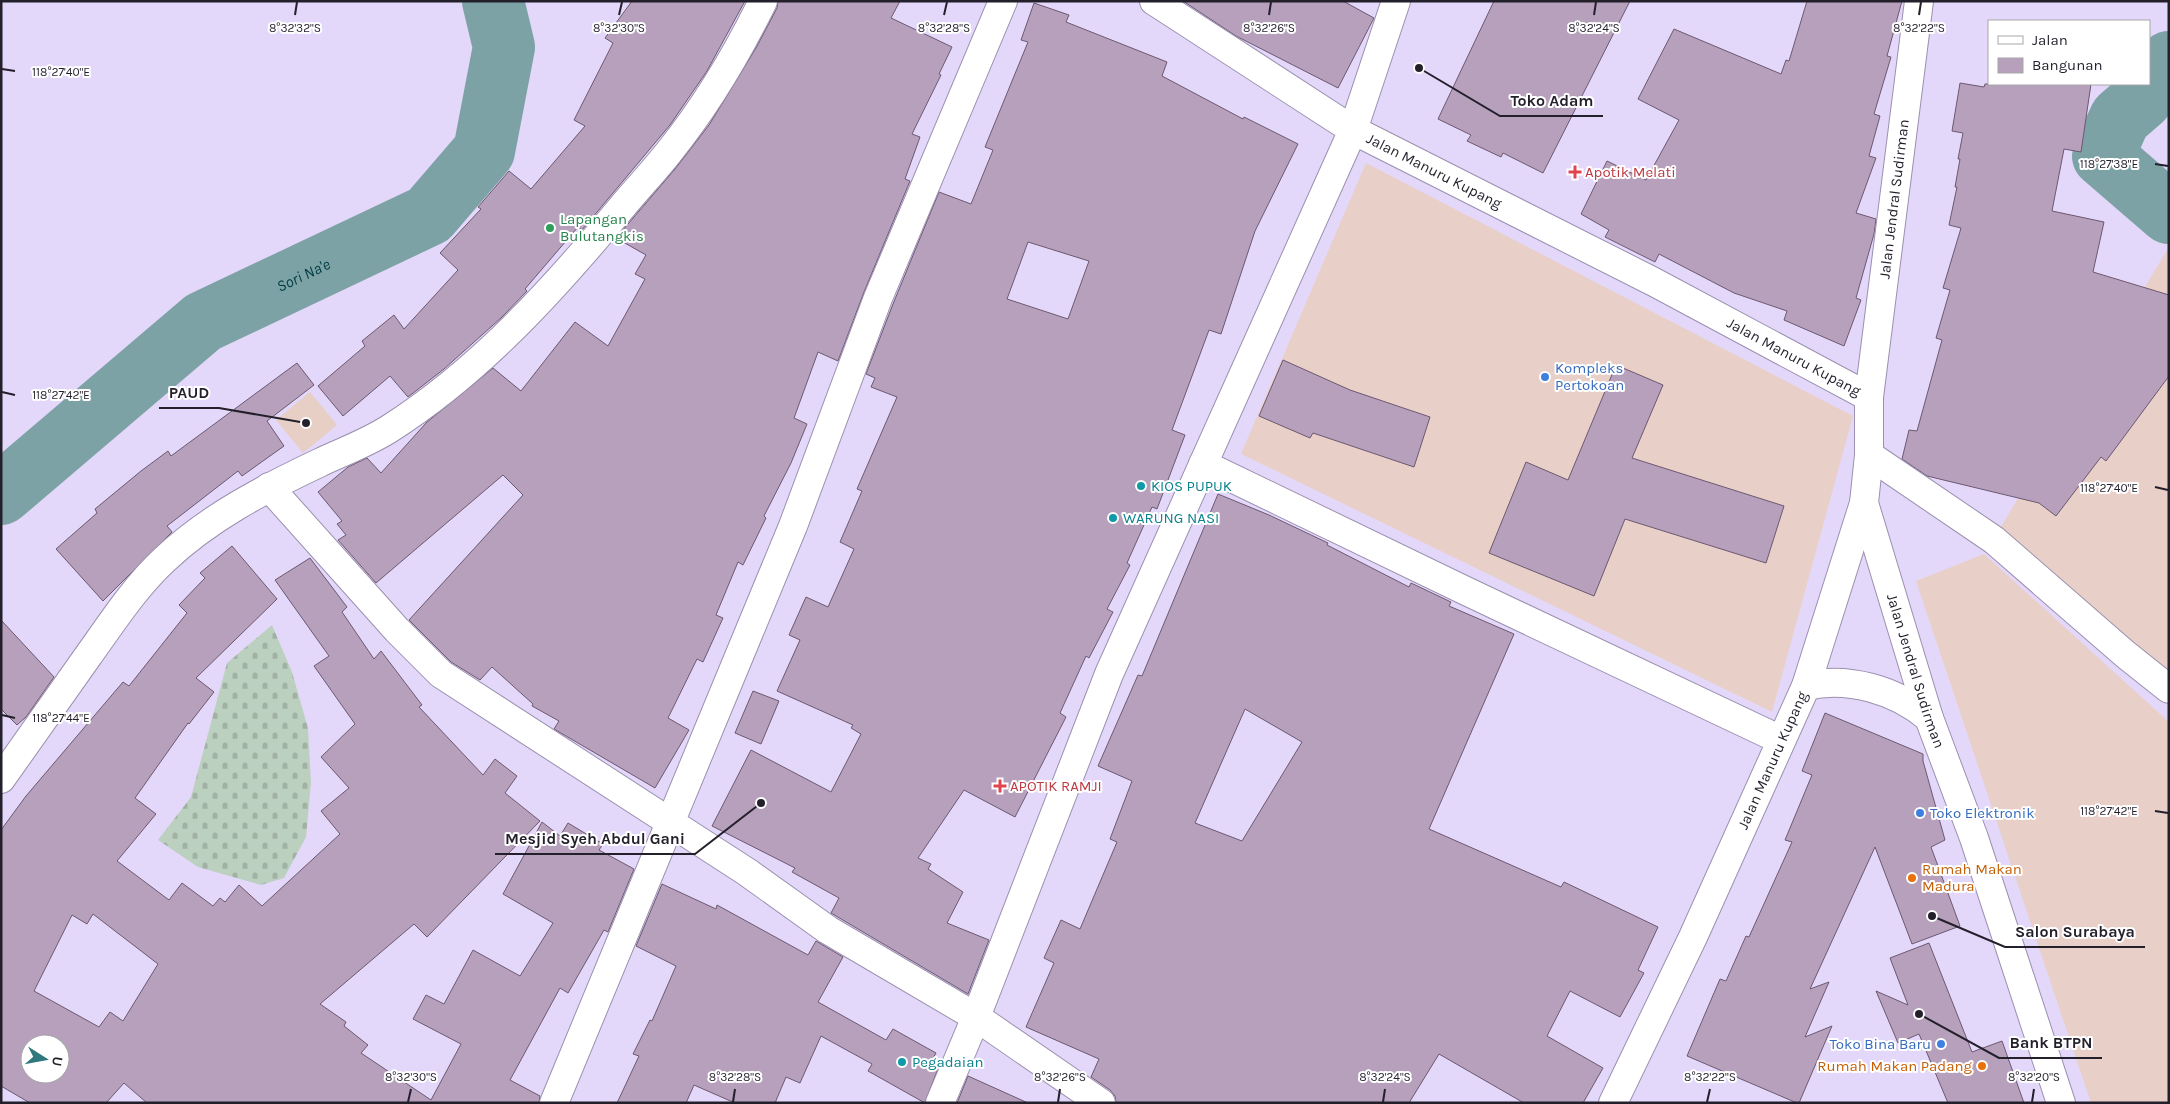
<svg xmlns="http://www.w3.org/2000/svg" width="2170" height="1104" font-family="Karla,sans-serif">
<style>
.commercial{fill:#e8cfc8}
.education{fill:#e7cfc5}
.cemetery{fill:url(#cemetery-stones)}
.lines{fill:none;stroke-linecap:round;stroke-linejoin:round}
.river{stroke:#7da2a6;stroke-width:62}
.building{fill:#b7a0bc;stroke:#6c5871;fill-rule:evenodd}
.minor-casing{stroke:#9b90af;stroke-width:30}
.major-casing{stroke:#9b90af;stroke-width:30}
.highway-casing{stroke:#9b90af;stroke-width:30}
.minor{stroke:#fff;stroke-width:28}
.major{stroke:#fff;stroke-width:28}
.highway{stroke:#fff;stroke-width:28}
.ticks{fill:none;stroke:#231f2b;stroke-width:2}
.health-dot{fill:#e0444e;stroke:#fff;stroke-width:2}
.leisure-dot{fill:#2e9e5b;stroke:#fff;stroke-width:2}
.shop-dot{fill:#3f7fe0;stroke:#fff;stroke-width:2}
.culture-dot{fill:#0f9aa8;stroke:#fff;stroke-width:2}
.food-dot{fill:#e8710a;stroke:#fff;stroke-width:2}
.labels{text-anchor:middle;dominant-baseline:central;stroke-width:4;stroke-linejoin:round;paint-order:stroke}
.street-label{font-size:15px;fill:#231f2b;stroke:#fff}
.health-label{font-size:15px;fill:#be3a42;stroke:#fff;text-anchor:start}
.leisure-label{font-size:15px;fill:#27864d;stroke:#fff;text-anchor:start}
.shop-label{font-size:15px;fill:#366cbe;stroke:#fff;text-anchor:start}
.culture-label{font-size:15px;fill:#0d838f;stroke:#fff;text-anchor:start}
.food-label{font-size:15px;fill:#c56008;stroke:#fff;text-anchor:start}
.water-label{font-size:16px;font-style:italic;fill:#023f44;stroke:#fff}
.ticks-label{font-size:12px;text-anchor:middle;fill:#231f2b;stroke:#fff;stroke-width:4;stroke-linejoin:round;paint-order:stroke}
.leader{fill:none;stroke:#231f2b;stroke-width:2}
.callout-dot{fill:#231f2b;stroke:#fff;stroke-width:2}
.callout-label{font-size:16px;text-anchor:middle;font-weight:bold;fill:#231f2b;stroke:#fff;stroke-width:4;stroke-linejoin:round;paint-order:stroke}
</style>
<defs>
<pattern id="cemetery-stones" width="16" height="16" patternUnits="userSpaceOnUse" patternTransform="scale(1.25)"><rect width="16" height="16" fill="#bcd0c0"/><path d="M2 7V4a2 2 0 0 1 4 0v3zM10 15v-3a2 2 0 0 1 4 0v3z" fill="#a1b2a5"/></pattern>
</defs>
<rect width="100%" height="100%" fill="#e4d8fa"/>
<g class="commercial">
<polygon points="1366,163 1853,416 1772,712 1241,454"/>
<polygon points="2169,247 2169,674 1999,530"/>
<polygon points="1984,554 2169,722 2169,1103 2091,1103 1916,581"/>
</g>
<polygon class="education" points="310,392 337,425 303,453 276,420"/>
<polygon class="cemetery" points="272,625 292,672 308,728 311,783 306,837 284,878 261,885 198,867 158,840 191,797 227,663"/>
<g class="lines">
<g class="river">
<polyline points="2169,62 2142,99 2120,118 2103,156 2169,213"/>
<path id="s1" d="M1,494L203,322L429,215L484,151L504,47L493,1"/>
</g>
</g>
<g class="building">
<polygon points="632,1 745,1 707,71 670,125 582,230 578,227 525,289 527,291 502,317 444,369 408,397 390,376 343,416 318,386 365,346 362,341 394,315 404,329 458,270 440,253 481,209 478,207 509,171 531,189 585,126 574,120 613,43 605,38"/>
<polygon points="778,1 900,1 891,18 952,47 939,74 941,75 912,134 920,137 905,179 910,181 864,292 838,361 818,352 794,418 807,424 791,463 764,516 766,518 743,565 738,562 716,615 723,618 703,662 697,659 668,718 689,730 655,788 554,729 559,721 532,706 533,704 492,667 480,680 451,662 409,620 523,495 503,475 376,583 338,540 346,535 337,524 342,521 318,492 348,467 367,458 381,473 427,422 493,368 521,391 575,322 608,346 645,279 635,274 646,255 616,238 675,169 709,125 756,48 777,8"/>
<polygon points="1183,1 1343,1 1374,18 1338,88 1236,36"/>
<polygon points="1494,1 1630,1 1543,173 1503,153 1501,157 1467,141 1471,135 1438,119"/>
<polygon points="1807,1 1902,1 1887,56 1891,57 1874,114 1880,116 1869,156 1876,158 1856,213 1876,219 1874,234 1856,298 1861,300 1844,346 1784,320 1787,311 1734,293 1659,254 1655,262 1605,237 1609,230 1581,214 1607,161 1646,180 1679,120 1638,99 1674,29 1781,74 1786,60 1789,61"/>
<path d="M1034,3L1069,15L1066,22L1167,62L1162,76L1243,119L1244,117L1298,144L1255,231L1221,334L1209,330L1172,430L1185,435L1157,509L1152,507L1127,563L1130,565L1107,609L1113,612L1089,658L1086,656L1060,713L1066,717L1015,817L964,790L918,858L931,864L928,869L963,892L947,923L989,940L968,994L831,913L839,898L792,872L795,868L712,826L751,750L831,792L861,734L851,728L853,725L777,691L800,640L789,635L806,597L828,607L854,549L840,542L862,491L857,489L897,397L871,387L875,378L866,374L893,304L939,192L971,204L993,150L985,147L1028,42L1021,40ZM1028,242L1089,261L1068,319L1007,299Z"/>
<polygon points="1960,83 1984,87 1985,84 2091,84 2081,152 2064,149 2052,211 2104,222 2093,272 2169,295 2169,376 2106,461 2101,457 2056,516 2039,503 1927,476 1902,459 1909,430 1917,431 1942,340 1936,338 1950,290 1943,288 1961,228 1949,225 1957,187 1955,187 1960,159 1958,159 1963,133 1952,131"/>
<polygon points="1283,360 1350,390 1430,417 1414,467 1313,433 1310,438 1259,416"/>
<polygon points="297,363 314,385 267,421 284,446 242,476 238,471 167,526 172,532 103,601 56,549 97,513 95,509 141,471 168,451 171,456"/>
<polygon points="1616,365 1663,385 1632,458 1784,506 1766,563 1625,519 1594,596 1489,553 1526,462 1568,480"/>
<path d="M1218,494L1269,515L1328,543L1327,545L1409,587L1411,583L1451,602L1449,606L1514,634L1429,829L1561,887L1564,882L1658,927L1638,970L1644,973L1620,1017L1570,991L1547,1036L1603,1068L1583,1103H1524L1439,1054L1409,1103H1116L1115,1096L1110,1090L1091,1077L1099,1059L1026,1027L1054,963L1044,958L1061,920L1080,929L1117,842L1110,839L1132,781L1098,766L1138,675L1142,676ZM1245,709L1302,742L1242,841L1195,823Z"/>
<path d="M232,546L277,599L196,678L214,692L189,724L188,723L135,798L156,814L117,861L169,900L182,883L213,906L220,898L225,902L239,885L262,906L340,834L321,811L349,788L321,757L355,724L314,666L329,656L275,580L310,558L347,607L342,612L374,659L381,651L422,705L419,707L483,775L495,759L517,776L505,793L540,821L427,937L414,924L320,1004L346,1022L344,1026L368,1045L361,1053L431,1100L461,1044L413,1019L426,995L444,1004L473,950L520,976L553,923L503,894L542,822L560,836L568,823L603,844L599,850L634,869L608,932L604,930L568,993L560,988L510,1080L540,1096L539,1103H147L124,1083L106,1103H30L1,1086V830L26,796L123,682L129,686L187,613L179,605L205,578L200,573ZM93,914L158,964L123,1021L110,1012L99,1027L34,991L72,915L87,924ZM30,1044H60V1074H30Z"/>
<polygon points="1,620 54,677 26,717 17,725 1,709"/>
<polygon points="753,691 779,701 761,744 735,733"/>
<polygon points="1825,713 1923,754 1923,761 1945,840 1931,847 1960,926 1912,944 1875,847 1810,989 1829,982 1805,1037 1832,1026 1799,1103 1797,1103 1687,1056 1720,979 1726,981 1746,936 1749,937 1792,842 1785,840 1812,775 1802,771"/>
<polygon points="662,884 716,909 717,905 808,955 816,941 843,957 818,1002 886,1040 893,1029 936,1053 932,1060 940,1063 925,1103 868,1071 872,1064 821,1036 800,1083 786,1077 775,1103 735,1103 694,1085 686,1103 617,1103 639,1056 633,1054 650,1020 652,1021 676,966 636,946"/>
<polygon points="1929,943 1972,1052 2002,1041 2024,1103 1948,1103 1919,1034 1898,1043 1876,991 1908,1005 1890,958"/>
<polygon points="968,1076 1028,1103 957,1103"/>
</g>
<g class="lines">
<defs>
<g id="minor">
<polyline points="1154,1 1353,130"/>
<polyline points="1869,455 1994,540 2125,654 2169,689"/>
<polyline points="1203,464 1466,591 1781,740"/>
<polyline points="269,487 397,630 441,674 747,872 828,930 976,1017 1101,1103"/>
<path d="M1,779C30,738 59,697 88,656C111,624 134,588 164,560C208,518 264,489 319,463C342,452 367,443 389,429C480,371 553,290 622,207C637,189 654,171 669,152C706,106 737,54 763,1"/>
<polyline points="554,1103 793,526 878,298 1003,1"/>
</g>
<g id="major">
<path id="s2" d="M1353,130L1654,282L1869,397"/>
<path d="M1806,686C1848,676 1896,690 1929,718"/>
<polyline points="940,1103 976,1017 1109,674 1353,130 1396,1"/>
<path id="s3" d="M1613,1103L1693,937L1806,686L1864,503"/>
</g>
<g id="highway">
<path id="s4" d="M1919,1L1869,397V455L1864,503L1929,718L1974,838L2061,1103"/>
</g>
</defs>
<use href="#minor" class="minor-casing"/>
<use href="#major" class="major-casing"/>
<use href="#highway" class="highway-casing"/>
<use href="#minor" class="minor"/>
<use href="#major" class="major"/>
<use href="#highway" class="highway"/>
</g>
<path class="ticks" d="M295,15L297,2M619,15L622,2M944,15L947,2M1269,15L1271,2M1594,15L1596,2M1919,15L1921,2M2,69L15,71M2155,164L2168,166M2,392L15,395M2155,487L2168,490M2,715L15,718M2155,811L2168,813M408,1102L411,1089M733,1102L735,1089M1058,1102L1060,1089M1383,1102L1385,1089M1707,1102L1710,1089M2032,1102L2034,1089"/>
<g class="health-dot">
<path d="M1572.5 164.5h5v5h5v5h-5v5h-5v-5h-5v-5h5z"/>
<path d="M997.5 778.5h5v5h5v5h-5v5h-5v-5h-5v-5h5z"/>
</g>
<circle class="leisure-dot" cx="550" cy="228" r="5"/>
<g class="shop-dot">
<circle cx="1545" cy="377" r="5"/>
<circle cx="1920" cy="813" r="5"/>
<circle cx="1941" cy="1044" r="5"/>
</g>
<g class="culture-dot">
<circle cx="1141" cy="486" r="5"/>
<circle cx="1113" cy="518" r="5"/>
<circle cx="902" cy="1062" r="5"/>
</g>
<g class="food-dot">
<circle cx="1912" cy="878" r="5"/>
<circle cx="1982" cy="1066" r="5"/>
</g>
<g class="labels">
<g class="street-label">
<text stroke="none"><textPath href="#s2" startOffset="91">Jalan Manuru Kupang</textPath></text>
<text transform="translate(1894 199) rotate(-83)">Jalan Jendral Sudirman</text>
<text stroke="none"><textPath href="#s2" startOffset="496">Jalan Manuru Kupang</textPath></text>
<text stroke="none"><textPath href="#s4" startOffset="681">Jalan Jendral Sudirman</textPath></text>
<text stroke="none"><textPath href="#s3" startOffset="378">Jalan Manuru Kupang</textPath></text>
</g>
<g class="health-label">
<text x="1585" y="172">Apotik Melati</text>
<text x="1010" y="786">APOTIK RAMJI</text>
</g>
<g class="leisure-label">
<text x="560" y="219">Lapangan<tspan x="560" dy="17">Bulutangkis</tspan></text>
</g>
<g class="shop-label">
<text x="1555" y="368">Kompleks<tspan x="1555" dy="17">Pertokoan</tspan></text>
<text x="1930" y="813">Toko Elektronik</text>
<text x="1931" y="1044" text-anchor="end">Toko Bina Baru</text>
</g>
<g class="culture-label">
<text x="1151" y="486">KIOS PUPUK</text>
<text x="1123" y="518">WARUNG NASI</text>
<text x="912" y="1062">Pegadaian</text>
</g>
<g class="food-label">
<text x="1922" y="869">Rumah Makan<tspan x="1922" dy="17">Madura</tspan></text>
<text x="1972" y="1066" text-anchor="end">Rumah Makan Padang</text>
</g>
<g class="water-label">
<text stroke="none"><textPath href="#s1" startOffset="376">Sori Na'e</textPath></text>
</g>
</g>
<g class="ticks-label">
<text x="295" y="32">8°32'32"S</text>
<text x="619" y="32">8°32'30"S</text>
<text x="944" y="32">8°32'28"S</text>
<text x="1269" y="32">8°32'26"S</text>
<text x="1594" y="32">8°32'24"S</text>
<text x="1919" y="32">8°32'22"S</text>
<text x="61" y="76">118°27'40"E</text>
<text x="2109" y="168">118°27'38"E</text>
<text x="61" y="399">118°27'42"E</text>
<text x="2109" y="492">118°27'40"E</text>
<text x="61" y="722">118°27'44"E</text>
<text x="2109" y="815">118°27'42"E</text>
<text x="411" y="1081">8°32'30"S</text>
<text x="735" y="1081">8°32'28"S</text>
<text x="1060" y="1081">8°32'26"S</text>
<text x="1385" y="1081">8°32'24"S</text>
<text x="1710" y="1081">8°32'22"S</text>
<text x="2034" y="1081">8°32'20"S</text>
</g>
<path class="leader" d="M1419 68L1500 116H1603M306 423L219 408H159M761 803L695 854H495M1932 916L2005 947H2145M1919 1014L1999 1058H2102"/>
<g class="callout-dot">
<circle cx="1419" cy="68" r="5"/>
<circle cx="306" cy="423" r="5"/>
<circle cx="761" cy="803" r="5"/>
<circle cx="1932" cy="916" r="5"/>
<circle cx="1919" cy="1014" r="5"/>
</g>
<g class="callout-label">
<text x="1552" y="106">Toko Adam</text>
<text x="189" y="398">PAUD</text>
<text x="595" y="844">Mesjid Syeh Abdul Gani</text>
<text x="2075" y="937">Salon Surabaya</text>
<text x="2051" y="1048">Bank BTPN</text>
</g>
<rect width="2170" height="1104" fill="none" stroke="#231f2b" stroke-width="5"/>
<rect x="1988" y="20" width="162" height="65" fill="#ffffff" stroke="#a7a5aa"/>
<rect x="1998" y="36" width="25" height="8" fill="#ffffff" stroke="#a7a5aa"/>
<text x="2032" y="45" font-size="15" fill="#231f2b">Jalan</text>
<rect x="1998" y="58" width="25" height="15" fill="#b7a0bc" stroke="#a7a5aa"/>
<text x="2032" y="70" font-size="15" fill="#231f2b">Bangunan</text>
<g transform="translate(45 1059) rotate(101)"><circle r="24" fill="#ffffff" stroke="#a7a5aa"/>
<path d="M0-4L9 19L0 12L-9 19Z" fill="#2f787d"/>
<text y="-8" font-size="14" font-weight="bold" text-anchor="middle" fill="#231f2b">U</text>
</g>
</svg>
